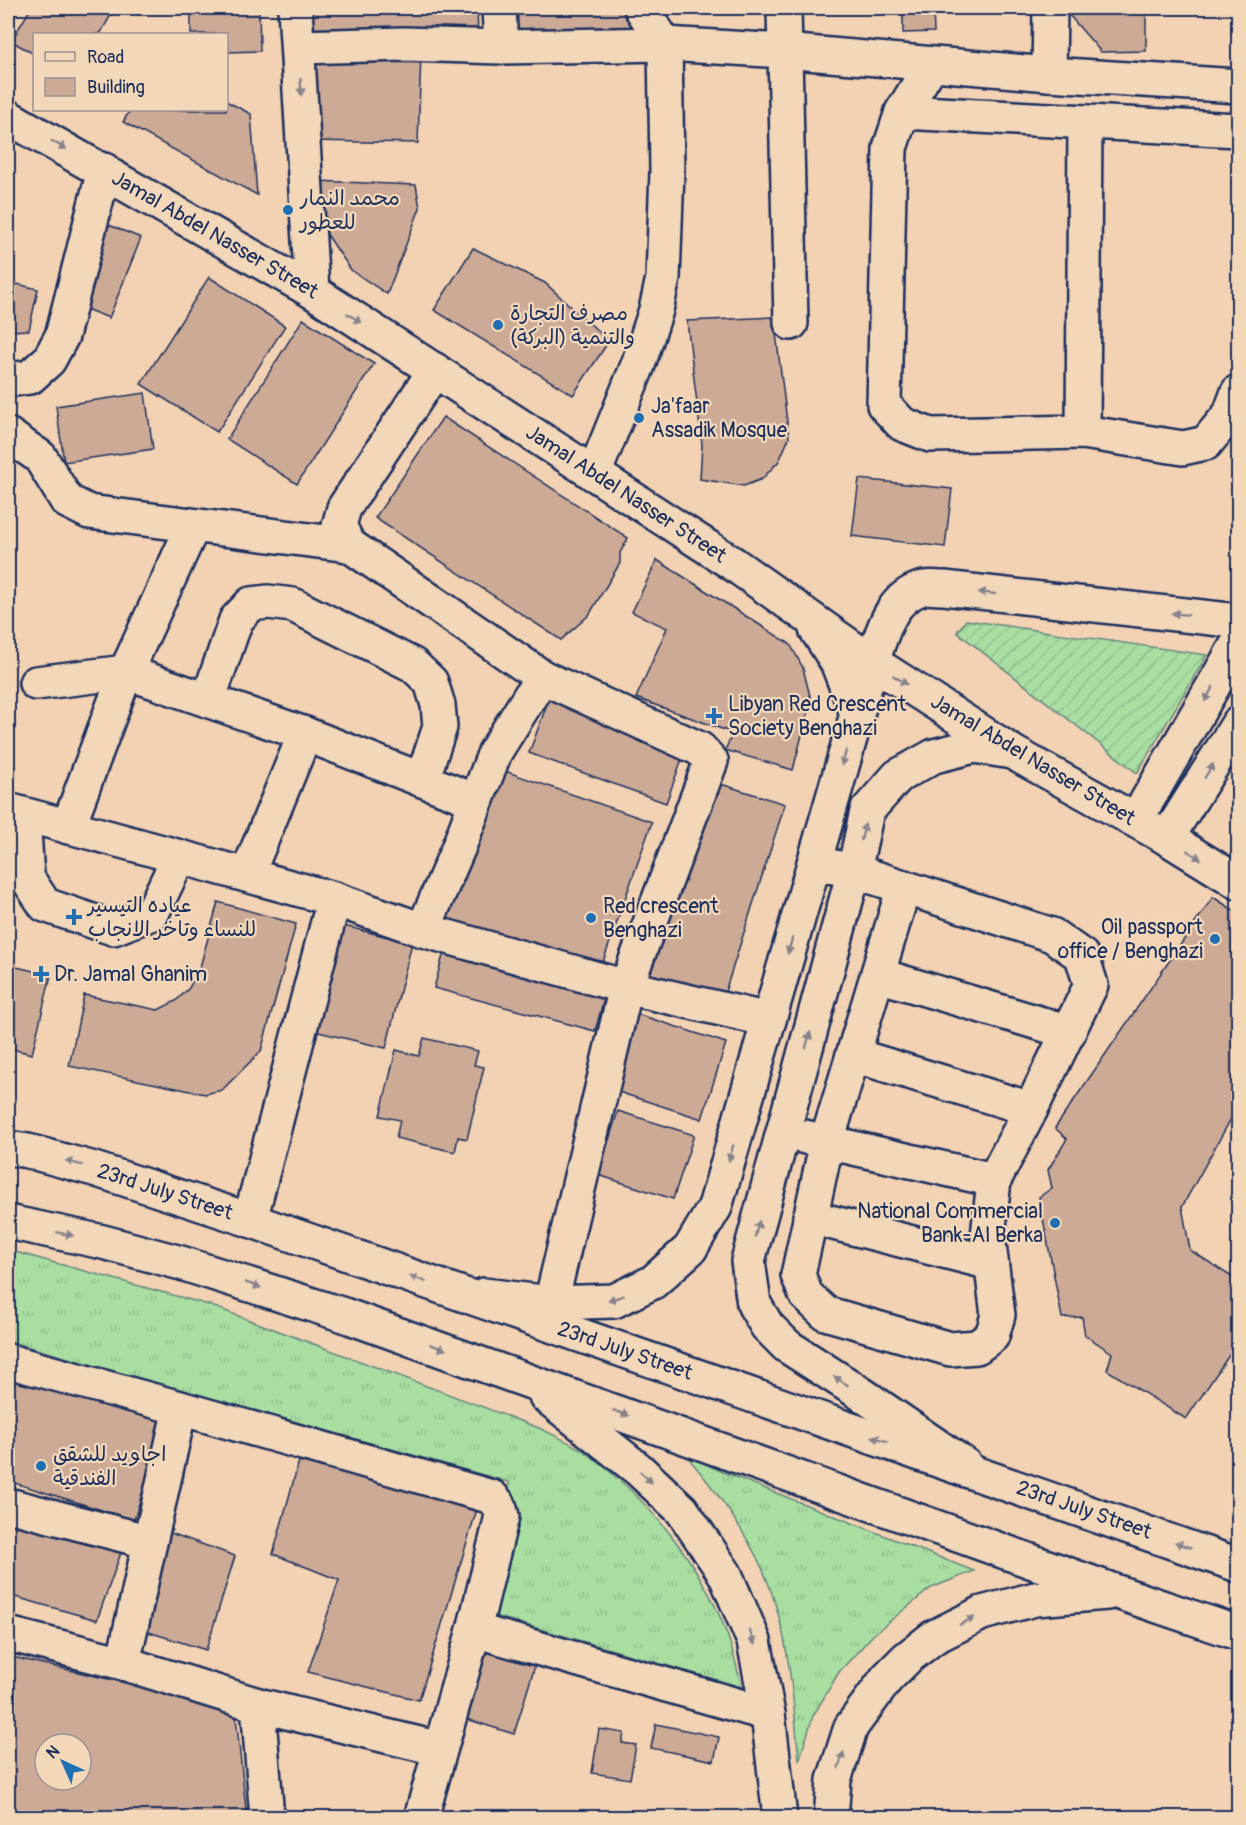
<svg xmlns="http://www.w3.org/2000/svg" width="1246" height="1825" font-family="Pangolin,'Playpen Sans Arabic',sans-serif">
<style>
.grass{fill:url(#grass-tufts);stroke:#628680;stroke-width:1.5}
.garden{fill:url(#garden-furrows);stroke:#628680;stroke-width:1.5}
.building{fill:#ccaa96;stroke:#1b2f5e;stroke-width:1.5;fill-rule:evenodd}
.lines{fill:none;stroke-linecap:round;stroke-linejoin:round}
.minor-casing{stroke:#1b2f5e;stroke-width:38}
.major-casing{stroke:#1b2f5e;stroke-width:38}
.minor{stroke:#f2d7b9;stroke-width:33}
.major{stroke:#f2d7b9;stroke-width:33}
.oneway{fill:#86838c}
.poi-dot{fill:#1f6fb2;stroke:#f2d7b9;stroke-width:2}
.labels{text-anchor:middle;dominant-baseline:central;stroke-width:4.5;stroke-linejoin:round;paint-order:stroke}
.poi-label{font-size:21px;fill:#1b2f5e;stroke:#f2d7b9;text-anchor:start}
.street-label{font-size:21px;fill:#1b2f5e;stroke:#f2d7b9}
</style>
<defs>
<pattern id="grass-tufts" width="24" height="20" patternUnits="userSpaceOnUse" patternTransform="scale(1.5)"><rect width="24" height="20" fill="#a9dea1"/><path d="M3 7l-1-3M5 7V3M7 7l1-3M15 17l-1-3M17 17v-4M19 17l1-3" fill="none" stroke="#91bf8d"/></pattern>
<pattern id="garden-furrows" width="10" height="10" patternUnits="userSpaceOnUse" patternTransform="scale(1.5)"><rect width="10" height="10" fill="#a9dea1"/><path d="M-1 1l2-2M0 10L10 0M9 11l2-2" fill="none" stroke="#91bf8d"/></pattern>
</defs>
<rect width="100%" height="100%" fill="#f2d2b2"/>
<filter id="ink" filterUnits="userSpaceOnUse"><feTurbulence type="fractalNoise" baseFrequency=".0167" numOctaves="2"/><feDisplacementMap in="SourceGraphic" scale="12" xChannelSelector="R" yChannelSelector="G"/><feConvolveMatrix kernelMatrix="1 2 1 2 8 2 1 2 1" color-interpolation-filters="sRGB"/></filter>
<g filter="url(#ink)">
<g class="grass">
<path d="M8,1250L209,1305L539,1428C555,1436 574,1444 588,1454C649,1500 700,1562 727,1634C733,1651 737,1669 742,1687L488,1614L511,1532L509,1482L8,1341Z"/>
<path d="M686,1455L723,1472L974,1571L931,1588L874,1634L839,1672L813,1716L799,1761C793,1696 789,1628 762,1568C743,1527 715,1489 686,1455Z"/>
</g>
<polygon class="garden" points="966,620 1207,655 1137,773 957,632"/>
<g class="building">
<polygon points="8,8 16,8 8,25"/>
<polygon points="31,8 98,8 111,15 100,34 34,34 34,54 11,41"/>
<polygon points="191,8 259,8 260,51 226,52 226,34 191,34"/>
<polygon points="304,8 477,8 478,38 305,43"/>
<polygon points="515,8 626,8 638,28 516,30"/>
<polygon points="903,8 933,8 934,32 903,33"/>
<polygon points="1063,8 1146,8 1146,51 1101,52"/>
<polygon points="314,50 421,52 418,143 311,141"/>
<polygon points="226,101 251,114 257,195 123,122 130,110 226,110"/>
<polygon points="315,181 416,185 420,208 387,294 351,270 328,236 316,212"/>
<polygon points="104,223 141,238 109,318 73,304"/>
<polygon points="473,248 545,283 609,341 573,395 434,310"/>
<polygon points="209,277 285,326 217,432 141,384"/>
<polygon points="8,282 38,289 29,330 8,331"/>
<polygon points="774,317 789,438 779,461 762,479 744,486 700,479 702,444 687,321"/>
<polygon points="303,319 374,364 297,484 227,439"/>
<polygon points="145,393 153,449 64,462 56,406"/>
<polygon points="443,417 628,538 620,553 620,563 589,615 561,640 375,518"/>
<polygon points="859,479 952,489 945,547 852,536"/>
<polygon points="657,560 790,644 803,668 811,700 793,770 725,750 733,733 636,698 667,628 632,612"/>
<polygon points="549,699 686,748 666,803 529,753"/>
<polygon points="499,769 652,822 598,976 444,923"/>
<polygon points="711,781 785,804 723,998 649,974"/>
<polygon points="1213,897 1238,913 1238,1106 1182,1207 1190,1250 1238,1281 1238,1342 1186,1419 1107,1370 1112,1353 1085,1335 1082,1317 1062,1318 1039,1197 1052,1188 1048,1170 1067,1139 1055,1128"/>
<polygon points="218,902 296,924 261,1051 222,1090 205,1094 69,1066 84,995 158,1010 176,1001 189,988 200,967"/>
<polygon points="340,925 412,943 386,1048 314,1031"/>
<polygon points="447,941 608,985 595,1031 434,988"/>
<polygon points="8,965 51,975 32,1054 8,1048"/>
<polygon points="634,1013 726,1043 702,1119 609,1089"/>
<polygon points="424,1038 478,1051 474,1065 484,1067 467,1139 458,1137 455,1152 396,1138 400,1120 380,1116 396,1050 419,1056"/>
<polygon points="618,1111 694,1135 673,1199 598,1175"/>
<polygon points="8,1380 166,1416 134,1520 8,1481"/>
<polygon points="299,1461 477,1509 419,1700 308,1672 339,1580 273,1554"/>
<polygon points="8,1514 124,1544 97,1620 8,1595"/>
<polygon points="162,1530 235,1556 206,1650 139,1629"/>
<polygon points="483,1643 537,1659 514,1734 460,1717"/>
<path d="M8,1656L235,1708L247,1818H8ZM45,1744H81V1780H45Z"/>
<polygon points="656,1724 719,1737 714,1761 651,1748"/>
<polygon points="599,1729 624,1733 622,1743 636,1745 630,1779 592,1773"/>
</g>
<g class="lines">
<defs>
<g id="minor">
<polyline points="295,8 312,291"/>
<polyline points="499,8 501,47"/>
<polyline points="784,8 791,323"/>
<polyline points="299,47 404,44 501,47 665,44 784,51 1049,74 1238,86"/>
<polyline points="931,65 902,112 890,148 884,405 902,424 930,435 1083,432 1183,448 1206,443 1230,414 1238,392"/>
<polyline points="1049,74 1050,8"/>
<polyline points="902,112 1238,130"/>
<polyline points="435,370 344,508 339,526 349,545 542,677 700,749 711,761 626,987 551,1303"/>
<polyline points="8,380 30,377 49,360 62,336 104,170"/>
<polyline points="1083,432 1085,122"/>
<polyline points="8,435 40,457 67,501 89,512 349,545"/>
<polyline points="594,474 638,365 656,310 663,278 667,171 665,44 641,8"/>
<polyline points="36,683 126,672 305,734 476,801"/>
<polyline points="208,700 236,620 251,604 268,602 293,605 413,665 431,682 438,705 440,727 422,780"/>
<polyline points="8,810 334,899 423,930 626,987 769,1020"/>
<polyline points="23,815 27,878 45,905 113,928 152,913 179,857"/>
<polyline points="1136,820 1238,643"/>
<polyline points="68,827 126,672 193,526"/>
<polyline points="1167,838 1238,724"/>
<polyline points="814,863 854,871 1052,935 1082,956 1091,985 1028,1115 994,1180 988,1236 998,1315 992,1336 977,1347 950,1349 825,1313 806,1295 798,1275 827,1141 904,887"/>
<polyline points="247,875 305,734"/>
<polyline points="423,930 458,849 495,752 542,677"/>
<polyline points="878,975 1069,1032"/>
<polyline points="853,1055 1031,1109"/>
<polyline points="805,1137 994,1180"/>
<polyline points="810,1217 991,1263"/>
<polyline points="250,1220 334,899"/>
<path d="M484,1295L551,1303L614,1301L653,1282L690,1249L715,1207L872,662C882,635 889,599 920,589C927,586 936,588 944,588L1238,621"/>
<polyline points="8,1361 180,1408 492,1497 499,1505 502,1516 474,1630 421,1818"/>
<polyline points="965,1465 860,1393 787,1346 767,1326 754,1304 748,1261 854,871 867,811 898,776 934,756 974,746 1012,752"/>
<polyline points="8,1505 150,1542"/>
<polyline points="474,1630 768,1714"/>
<polyline points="8,1634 123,1663 258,1705 440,1749"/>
<polyline points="123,1663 180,1408"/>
<polyline points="258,1705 267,1818"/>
</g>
<g id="major">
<polyline points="8,117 312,291 732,563 872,662 1012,752 1167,838 1238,882"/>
<polyline points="816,629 837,662 857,713"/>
<polyline points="8,1148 28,1151 94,1169 250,1220 1238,1565"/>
<polyline points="8,1222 103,1242 181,1263 344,1315 1117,1592 1238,1633"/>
<polyline points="546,1396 638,1469 682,1510 725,1574 754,1641 768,1714 780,1818"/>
<polyline points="831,1818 834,1780 851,1727 887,1678 907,1658 934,1637 982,1613 1035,1599 1107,1593"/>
</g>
</defs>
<use href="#minor" class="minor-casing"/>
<use href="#major" class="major-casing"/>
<use href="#minor" class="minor"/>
<use href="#major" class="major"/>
</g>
<defs><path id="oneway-solid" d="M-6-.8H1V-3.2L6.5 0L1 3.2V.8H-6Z" transform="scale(1.5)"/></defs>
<g class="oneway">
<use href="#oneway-solid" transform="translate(301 87) rotate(87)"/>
<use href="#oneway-solid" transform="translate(59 145) rotate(29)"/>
<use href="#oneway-solid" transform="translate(354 318) rotate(33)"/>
<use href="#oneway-solid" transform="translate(987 593) rotate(-174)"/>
<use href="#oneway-solid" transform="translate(1180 614) rotate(-174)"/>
<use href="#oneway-solid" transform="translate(900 680) rotate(33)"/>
<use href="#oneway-solid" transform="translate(1209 694) rotate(120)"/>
<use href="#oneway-solid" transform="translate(844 758) rotate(106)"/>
<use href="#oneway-solid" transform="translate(1209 771) rotate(-58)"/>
<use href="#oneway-solid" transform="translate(863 832) rotate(-77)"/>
<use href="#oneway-solid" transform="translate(1194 855) rotate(32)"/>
<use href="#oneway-solid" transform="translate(790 946) rotate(106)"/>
<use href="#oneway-solid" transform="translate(808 1040) rotate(-75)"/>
<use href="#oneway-solid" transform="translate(731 1153) rotate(106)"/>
<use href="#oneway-solid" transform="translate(74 1163) rotate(-165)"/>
<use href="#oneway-solid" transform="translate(757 1229) rotate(-75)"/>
<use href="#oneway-solid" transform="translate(65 1234) rotate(12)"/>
<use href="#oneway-solid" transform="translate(418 1279) rotate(-160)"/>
<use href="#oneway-solid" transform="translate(253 1285) rotate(18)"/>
<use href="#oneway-solid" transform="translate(616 1298) rotate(163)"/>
<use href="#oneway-solid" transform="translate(438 1347) rotate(19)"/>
<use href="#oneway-solid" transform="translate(841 1381) rotate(-148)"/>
<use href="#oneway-solid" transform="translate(621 1413) rotate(20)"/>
<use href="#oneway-solid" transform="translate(880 1439) rotate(-161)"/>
<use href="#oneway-solid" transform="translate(646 1477) rotate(43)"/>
<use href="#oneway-solid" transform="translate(1183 1545) rotate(-161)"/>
<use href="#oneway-solid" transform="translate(967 1621) rotate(-27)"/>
<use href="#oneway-solid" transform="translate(752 1637) rotate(70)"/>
<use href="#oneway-solid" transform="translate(841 1760) rotate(-72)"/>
</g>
</g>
<g class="poi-dot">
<circle cx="288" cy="210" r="6"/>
<circle cx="498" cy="325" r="6"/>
<circle cx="639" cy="418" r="6"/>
<path d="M711 707h6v6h6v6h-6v6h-6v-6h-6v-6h6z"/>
<path d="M71 908h6v6h6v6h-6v6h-6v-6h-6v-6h6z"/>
<circle cx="591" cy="918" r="6"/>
<circle cx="1215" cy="939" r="6"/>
<path d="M38 965h6v6h6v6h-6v6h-6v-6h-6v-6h6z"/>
<circle cx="1055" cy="1223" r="6"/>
<circle cx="41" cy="1466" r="6"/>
</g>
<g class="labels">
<g class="poi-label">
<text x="300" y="198">محمد النمار<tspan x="300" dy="24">للعطور</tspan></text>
<text x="510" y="313">مصرف التجارة<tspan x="510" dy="24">والتنمية (البركة)</tspan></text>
<text x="651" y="406">Ja'faar<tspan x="651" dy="24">Assadik Mosque</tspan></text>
<text x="728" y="704">Libyan Red Crescent<tspan x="728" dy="24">Society Benghazi</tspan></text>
<text x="88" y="905">عياده التيسير<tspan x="88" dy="24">للنساء وتاخر الانجاب</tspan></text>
<text x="603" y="906">Red crescent<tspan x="603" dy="24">Benghazi</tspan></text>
<text x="1203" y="927" text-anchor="end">Oil passport<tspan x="1203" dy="24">office / Benghazi</tspan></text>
<text x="54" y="974">Dr. Jamal Ghanim</text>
<text x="1043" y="1211" text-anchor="end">National Commercial<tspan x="1043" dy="24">Bank-Al Berka</tspan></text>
<text x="53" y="1454">اجاويد للشقق<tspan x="53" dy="24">الفندقية</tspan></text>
</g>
<g class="street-label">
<text transform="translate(215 235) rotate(30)">Jamal Abdel Nasser Street</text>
<text transform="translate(626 494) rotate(33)">Jamal Abdel Nasser Street</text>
<text transform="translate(1033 760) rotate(31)">Jamal Abdel Nasser Street</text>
<text transform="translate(165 1192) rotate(18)">23rd July Street</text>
<text transform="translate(625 1351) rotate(19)">23rd July Street</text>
<text transform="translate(1084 1510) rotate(19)">23rd July Street</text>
</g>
</g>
<rect width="1246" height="1825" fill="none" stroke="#f2d7b9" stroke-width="30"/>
<rect x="15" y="15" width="1216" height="1795" fill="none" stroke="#1b2f5e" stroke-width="2" filter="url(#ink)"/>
<rect x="33" y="33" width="195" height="78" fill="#f2d7b9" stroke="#9c9495" stroke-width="1.5"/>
<rect x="45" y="52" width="30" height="9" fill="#f2d7b9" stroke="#9c9495" stroke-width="1.5"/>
<text x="87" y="63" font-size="18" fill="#1b2f5e">Road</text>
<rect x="45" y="78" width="30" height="18" fill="#ccaa96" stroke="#9c9495" stroke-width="1.5"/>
<text x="87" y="93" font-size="18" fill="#1b2f5e">Building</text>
<g transform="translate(63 1762) rotate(315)"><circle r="28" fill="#f2d7b9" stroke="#9c9495" stroke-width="1.5"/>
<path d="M0-4.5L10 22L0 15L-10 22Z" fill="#1f6fb2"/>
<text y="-9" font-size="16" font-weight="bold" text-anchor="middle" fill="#1b2f5e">N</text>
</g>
</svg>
